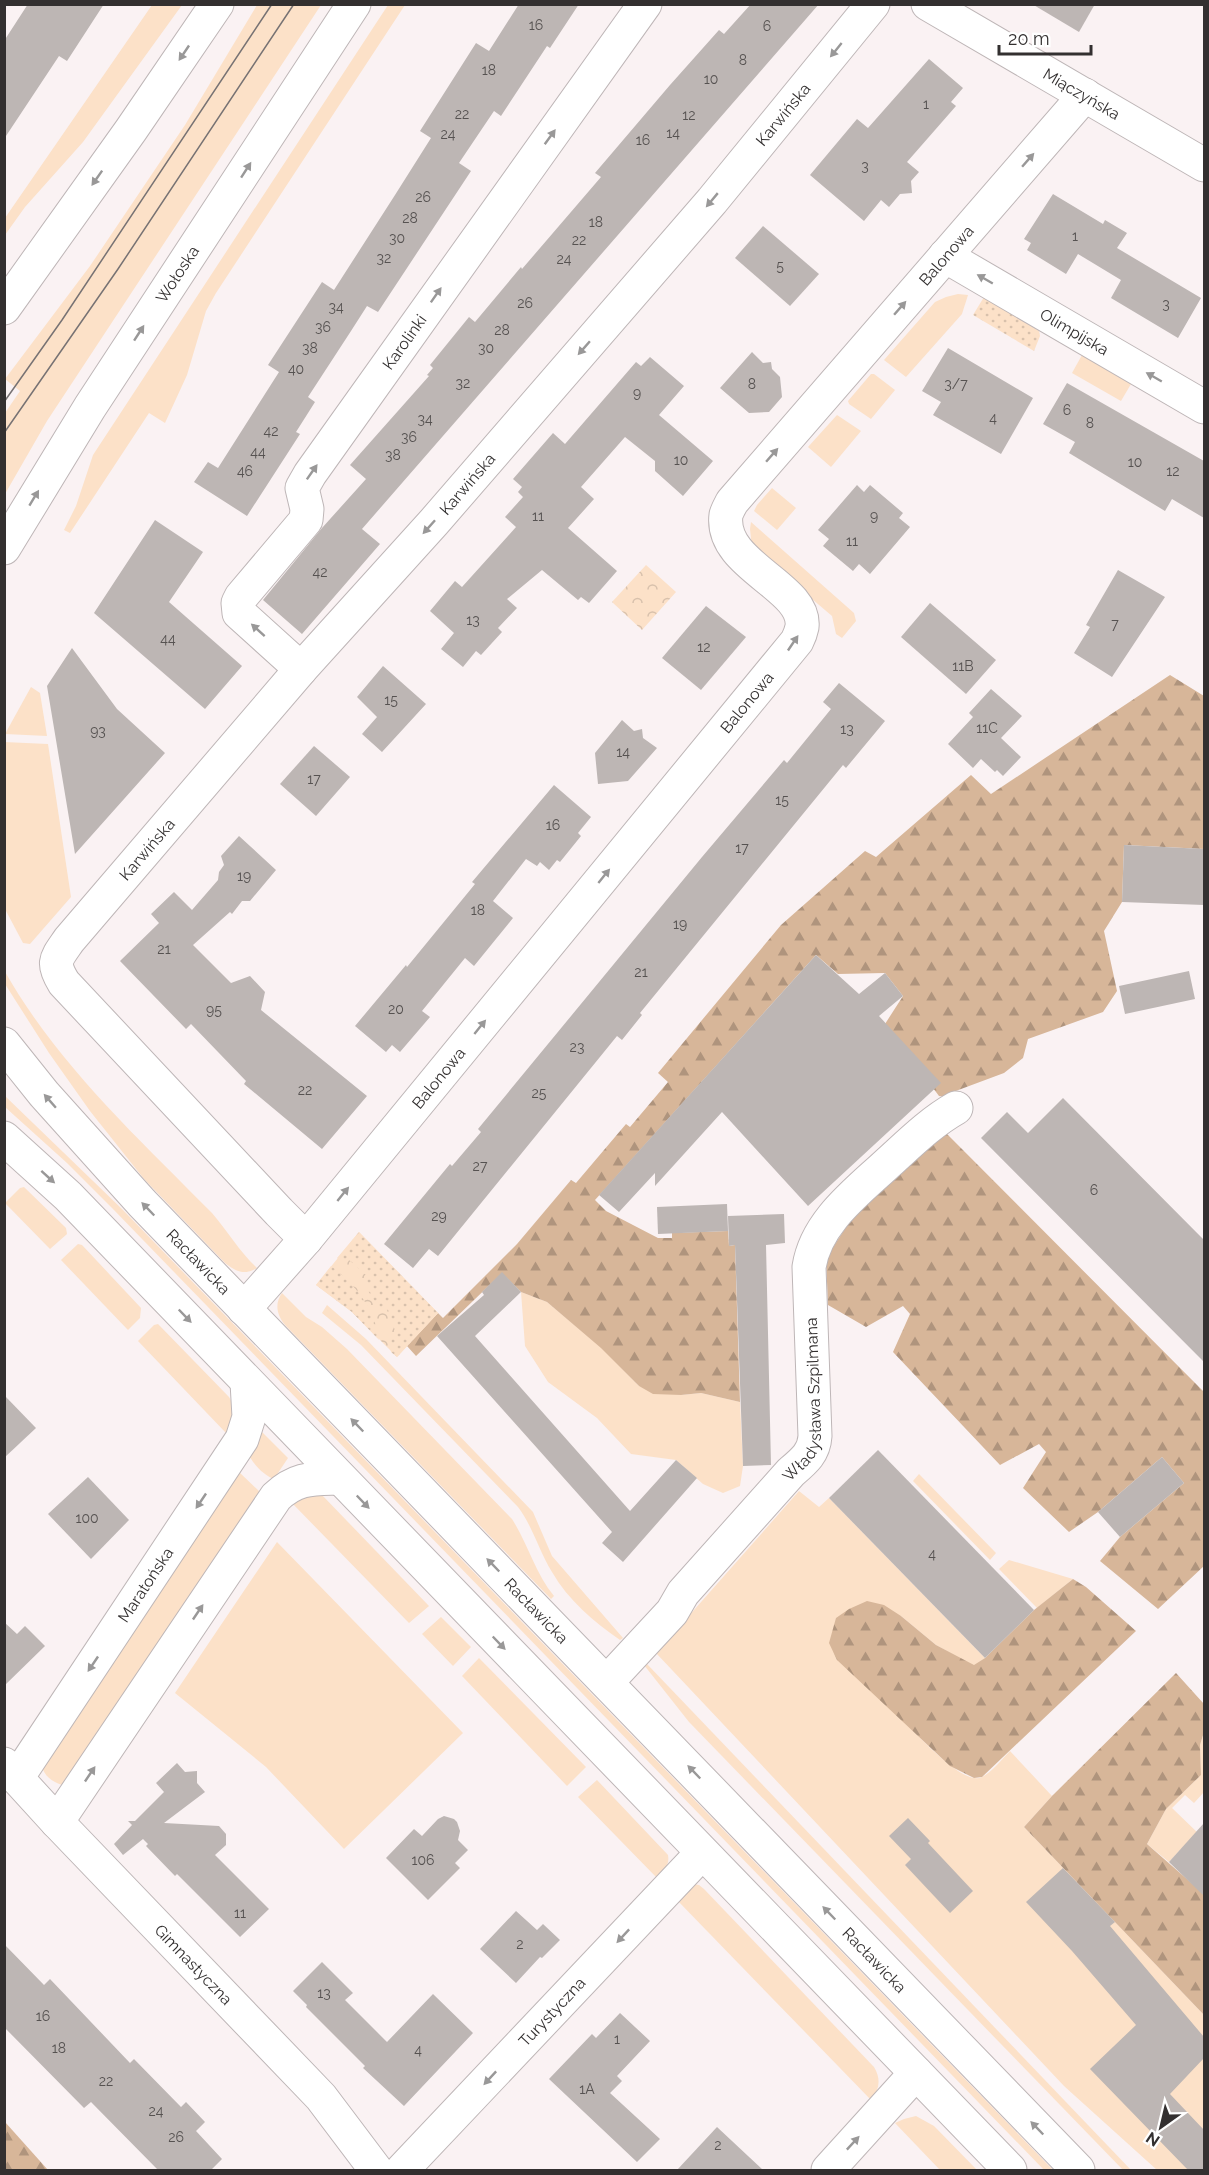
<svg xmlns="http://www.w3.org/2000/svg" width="1209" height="2175" font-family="Raleway,sans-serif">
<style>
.grass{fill:#fce1c8}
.forest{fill:url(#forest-firs)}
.park{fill:url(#park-crowns)}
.garden{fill:url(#garden-dots)}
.building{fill:#bdb6b4}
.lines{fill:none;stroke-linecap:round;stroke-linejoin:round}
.minor-casing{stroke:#beb6b7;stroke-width:35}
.secondary-casing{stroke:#beb6b7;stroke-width:35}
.minor{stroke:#fff;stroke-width:33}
.secondary{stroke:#fff;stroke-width:33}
.tram{stroke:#777273;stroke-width:1.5}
.oneway{fill:#999898}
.labels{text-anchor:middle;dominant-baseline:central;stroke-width:5;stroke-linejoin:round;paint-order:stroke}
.number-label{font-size:14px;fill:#565251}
.street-label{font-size:16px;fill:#333030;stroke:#fff}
</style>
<defs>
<pattern id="forest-firs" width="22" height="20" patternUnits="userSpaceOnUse" patternTransform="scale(1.5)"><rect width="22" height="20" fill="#d7b699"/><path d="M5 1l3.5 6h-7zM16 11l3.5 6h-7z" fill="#af947d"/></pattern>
<pattern id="park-crowns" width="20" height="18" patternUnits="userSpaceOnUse" patternTransform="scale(1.5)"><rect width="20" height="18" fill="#fce1c8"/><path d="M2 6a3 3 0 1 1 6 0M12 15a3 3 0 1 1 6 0" fill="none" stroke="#d8c1ac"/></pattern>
<pattern id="garden-dots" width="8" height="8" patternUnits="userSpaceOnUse" patternTransform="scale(1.5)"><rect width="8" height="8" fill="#fce1c8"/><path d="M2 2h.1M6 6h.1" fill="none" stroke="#d8c1ac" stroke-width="1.8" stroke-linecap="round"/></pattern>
</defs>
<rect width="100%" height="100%" fill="#faf2f3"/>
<g class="grass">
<polygon points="152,5 182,5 83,142 25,207 5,235 5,218"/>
<polygon points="257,5 321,5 47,421 5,494 5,413 20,391 5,379 90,266 185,125"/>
<polygon points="388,5 405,5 216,293 206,311 187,375 165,423 149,413 70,533 64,530 76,506 93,455"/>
<polygon points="958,294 968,295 962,314 906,377 884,360 935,302 946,297"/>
<polygon points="1082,355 1131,384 1121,401 1072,373"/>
<polygon points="871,374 874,374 895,390 871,419 849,404 848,401"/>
<polygon points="837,415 861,431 831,467 808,447"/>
<polygon points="772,488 796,508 777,530 754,511 757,505"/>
<polygon points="751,522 854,613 856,621 842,638 836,634 832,616 752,548 750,529"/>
<polygon points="31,687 40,693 47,736 5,734"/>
<polygon points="4,742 48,744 71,897 30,944 23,943 5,909"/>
<path d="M4,970C57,1064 137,1137 212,1213C228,1232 240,1252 257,1268C244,1276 235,1271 225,1263L144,1179L90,1111L49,1053L5,984Z"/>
<polygon points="4,1095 122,1209 1053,2170 1044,2170 113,1209 67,1163 5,1107"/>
<polygon points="24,1187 66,1228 67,1234 50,1249 5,1203 20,1188"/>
<polygon points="78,1244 82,1245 141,1308 140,1318 128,1330 61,1260"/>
<polygon points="521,1292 547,1302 602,1348 639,1386 681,1395 701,1393 740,1402 743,1466 740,1486 723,1493 703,1484 676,1460 631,1454 597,1418 548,1382 525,1346"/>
<path d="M282,1293L306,1317L322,1327L347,1349L512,1519C528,1544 535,1573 554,1596L551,1599L286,1326C277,1316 274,1304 282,1293Z"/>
<path d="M327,1305L366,1339L533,1512L552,1556L623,1638L620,1640C594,1622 568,1600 552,1572C539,1551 533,1527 518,1507L361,1345L322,1313Z"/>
<polygon points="158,1324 229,1397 237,1412 227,1434 138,1341 154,1325"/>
<path d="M261,1431L288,1458L274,1479C263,1475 251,1462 247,1451Z"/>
<path d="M238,1471L260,1492L75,1778L62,1785C45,1779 42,1771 39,1755Z"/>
<polygon points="919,1474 996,1553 990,1560 913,1481"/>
<polygon points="303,1490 321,1494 429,1606 409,1623 292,1503"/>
<path d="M799,1491L819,1507L829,1498L985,1658L974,1666L936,1645L901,1616V1718C914,1731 963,1787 982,1777C992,1772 1002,1759 1010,1751L1052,1796L1024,1827L1204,2015V2170H1157L1064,2086L656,1653Z"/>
<polygon points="277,1542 463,1733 344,1849 266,1767 175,1693"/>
<polygon points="1009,1560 1073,1579 1037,1608 999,1569"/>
<polygon points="441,1617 471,1647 453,1666 422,1634"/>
<polygon points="479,1658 586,1767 567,1786 462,1676"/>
<polygon points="647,1664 1131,2170 1123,2170 689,1722 644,1665"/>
<polygon points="1204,1732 1204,1792 1194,1803 1185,1795 1172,1808 1200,1835 1180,1850 1169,1862 1147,1844 1166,1809 1201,1775 1200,1745"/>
<path d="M597,1780L668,1855C670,1865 664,1870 657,1878L578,1797Z"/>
<path d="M693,1884L699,1885L704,1889L874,2067C881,2079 880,2089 871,2100L676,1899Z"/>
<polygon points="916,2116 934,2126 977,2170 940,2170 895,2123 904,2119"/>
</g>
<g class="forest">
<polygon points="1170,675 1204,696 1204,849 1124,845 1122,902 1104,931 1117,991 1103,1012 1028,1039 1023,1058 1004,1073 953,1092 946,1097 939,1096 885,1024 903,996 885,973 838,974 816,955 595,1200 606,1211 658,1238 672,1238 672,1233 728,1231 729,1246 735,1245 740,1402 701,1393 681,1395 653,1394 639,1386 601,1348 547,1302 521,1292 502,1273 416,1356 407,1346 438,1313 443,1318 517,1244 571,1180 576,1183 626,1124 630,1127 668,1082 658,1073 781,925 865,851 876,857 971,775 991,794"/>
<polygon points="946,1133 1204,1392 1204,1566 1158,1609 1100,1561 1120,1537 1184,1483 1162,1457 1098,1512 1069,1532 1023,1488 1046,1452 1039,1444 1000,1465 893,1352 910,1314 903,1306 866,1327 828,1305 826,1258 863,1201"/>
<polygon points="1073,1579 1086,1587 1136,1631 982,1777 974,1778 950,1766 837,1660 829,1643 836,1618 849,1609 867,1601 884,1605 901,1616 936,1645 974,1665 985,1658 1034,1610"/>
<polygon points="1176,1673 1204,1704 1204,1732 1200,1745 1201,1775 1166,1809 1147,1844 1204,1894 1204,2015 1024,1827 1052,1796"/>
<polygon points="5,2122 48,2170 5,2170"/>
</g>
<g class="park">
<polygon points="646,565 676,592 642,630 612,602"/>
<polygon points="359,1232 438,1313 397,1357 352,1312 316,1285"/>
</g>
<g class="garden">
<polygon points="984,297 1039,331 1040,336 1034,351 973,315"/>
<polygon points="359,1232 438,1313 397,1357 391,1352 389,1338 396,1335 386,1307 380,1310 362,1281 367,1276 348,1259 344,1263 337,1258"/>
<path d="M331,1266C355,1284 375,1309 379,1340L352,1312L316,1285Z"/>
</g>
<g class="building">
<polygon points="28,4 104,4 67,61 59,56 4,139 4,41"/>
<polygon points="519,4 579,4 550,48 547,46 501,116 494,111 459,163 471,171 378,312 367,306 351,331 308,397 315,402 296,432 300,434 247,516 194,482 208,462 218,468 279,372 268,365 322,282 334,290 395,195 431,138 420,131 476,43 489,51"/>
<polygon points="751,4 819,4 362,529 380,544 302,634 263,600 322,528 366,479 350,465 429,376 427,375 433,368 430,365 469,317 475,322 521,267 522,269 601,177 595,173 670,85 719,30 724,34"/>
<polygon points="1032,4 1095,4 1079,32"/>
<polygon points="929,59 963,88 951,102 956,106 907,162 919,172 911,181 912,193 900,194 889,207 881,200 864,221 810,175 857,119 868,128"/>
<polygon points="1053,194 1103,224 1105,220 1127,233 1117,248 1201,298 1178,338 1111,298 1121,280 1078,254 1066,274 1027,250 1031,243 1024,239"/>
<polygon points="763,226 819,274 790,306 735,258"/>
<polygon points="948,348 1033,398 1001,454 933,415 941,402 922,391"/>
<polygon points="752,352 763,363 771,362 772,369 780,377 782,397 769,412 749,413 720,388"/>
<polygon points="650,357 684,386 659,415 713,461 683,496 655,471 655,461 625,437 581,487 594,499 568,528 617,571 589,603 581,597 578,600 542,570 507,599 517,608 498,628 502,632 481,655 476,651 463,667 441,649 454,633 430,611 455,581 462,587 516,527 505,517 523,497 518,492 522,487 513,479 553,433 565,444 636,362 641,366"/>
<polygon points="1067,383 1204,461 1204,518 1172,499 1165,511 1069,453 1075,442 1043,424"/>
<polygon points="857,485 864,492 870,485 903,513 899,518 910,527 870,574 859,564 853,571 823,546 829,539 818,530"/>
<polygon points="155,520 203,552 169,602 242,666 205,709 94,613"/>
<polygon points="1118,570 1165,597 1112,677 1074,653 1090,627 1086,625"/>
<polygon points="930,603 996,660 966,694 901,637"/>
<polygon points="706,606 746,637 701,690 662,658"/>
<polygon points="72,648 117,709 165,753 75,854 47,686"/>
<polygon points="383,666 426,704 382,752 362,734 377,717 357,697"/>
<polygon points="839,683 885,721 846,768 843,765 640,1013 642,1015 622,1040 617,1036 438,1256 429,1249 413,1268 384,1244 450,1164 452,1166 481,1132 478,1129 702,857 784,760 787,763 831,709 823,702"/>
<polygon points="991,689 1022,716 1001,738 1021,757 1003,776 997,770 995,772 981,759 973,768 948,744 973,717 969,713"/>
<polygon points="622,720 634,731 642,729 643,738 657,748 628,781 598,784 595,753"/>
<polygon points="314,746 350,777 316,816 280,784"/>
<polygon points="554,785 591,817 578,833 581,836 560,862 557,860 549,870 540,862 537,866 526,859 493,901 513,918 474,966 465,958 422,1011 430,1017 400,1052 392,1045 386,1052 355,1026 406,965 407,967 475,884 472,882"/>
<polygon points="239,836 276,870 250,901 242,901 232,914 230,912 193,945 231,983 250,976 265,992 261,1010 367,1096 322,1149 244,1084 246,1081 191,1024 186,1029 120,961 159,923 151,914 174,892 192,910 218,880 219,872 224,865 221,856"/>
<polygon points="1124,845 1204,849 1204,905 1122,902"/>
<polygon points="816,955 859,994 885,973 903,996 879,1016 941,1083 808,1206 722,1112 655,1186 655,1173 619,1212 599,1195"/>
<polygon points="1189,971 1195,999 1125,1014 1119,986"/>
<polygon points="1063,1098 1204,1240 1204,1362 981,1138 1007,1112 1028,1133"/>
<polygon points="727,1204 728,1231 658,1234 657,1207"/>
<polygon points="784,1214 785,1243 766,1245 771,1465 743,1466 735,1245 729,1246 728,1216"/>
<polygon points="502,1272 521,1292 475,1336 630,1511 676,1460 697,1478 623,1562 602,1543 612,1532 437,1336 484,1295 482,1292"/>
<polygon points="4,1395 36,1428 4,1458"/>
<polygon points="878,1450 1034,1610 985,1658 829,1498"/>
<polygon points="1162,1457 1184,1483 1120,1537 1098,1512"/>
<polygon points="88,1477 129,1520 91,1559 48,1514"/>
<polygon points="4,1622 17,1634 25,1626 45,1646 4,1686"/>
<polygon points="177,1763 185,1772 197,1771 197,1783 205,1792 164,1823 219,1826 226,1834 226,1845 215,1855 269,1909 240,1937 177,1874 175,1876 146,1846 148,1844 143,1839 123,1855 114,1844 132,1825 128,1821 135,1821 164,1792 156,1783"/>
<polygon points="444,1816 454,1819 457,1822 460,1831 458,1840 468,1850 455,1863 460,1868 428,1900 386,1858 414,1829 422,1836 438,1819"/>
<polygon points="908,1818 930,1841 928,1843 973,1891 950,1913 905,1865 911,1859 889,1836"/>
<polygon points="1204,1823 1204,1896 1169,1862"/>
<polygon points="1063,1868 1115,1922 1110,1926 1204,2037 1204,2058 1170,2094 1204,2130 1204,2170 1188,2170 1090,2069 1136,2025 1072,1951 1026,1902"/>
<polygon points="516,1911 537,1930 543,1924 560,1940 542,1958 540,1957 516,1983 480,1949"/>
<polygon points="4,1944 44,1985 50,1979 130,2063 134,2059 181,2107 186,2102 205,2122 196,2131 222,2159 211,2170 158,2170 91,2102 84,2108 4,2027"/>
<polygon points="322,1962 353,1993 345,2000 387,2042 433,1994 473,2033 404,2106 363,2068 365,2066 306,2007 307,2005 293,1991"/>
<polygon points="620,2013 650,2041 617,2076 622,2081 610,2093 660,2139 637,2162 549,2079 592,2034 596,2038"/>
<polygon points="717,2127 763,2170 677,2170"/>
</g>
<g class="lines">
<defs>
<g id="minor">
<path id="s1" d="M928,4L1204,165"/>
<path id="s2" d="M945,256L1204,407"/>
<path id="s3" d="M301,669L239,613L238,603L241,597L306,520L307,509L302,488L310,474L645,4"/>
<path id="s4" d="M306,1239L279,1212L64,983C51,962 56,959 69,940L301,669L434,522L712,201L873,4"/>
<path id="s5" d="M244,1309L306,1239L797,641C799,637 801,632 802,627C807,586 719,566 726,515C727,511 730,506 732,502L1085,95"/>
<path id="s6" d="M607,1682L672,1612L683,1593L791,1472C804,1461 814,1453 815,1436L809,1267C816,1222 857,1192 888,1163C909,1144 931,1122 956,1108"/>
<path id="s7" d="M4,1764L57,1822L321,2097L376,2170"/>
<path id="s8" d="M17,1778L242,1439L249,1417L247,1382"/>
<path d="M57,1822L276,1497C297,1477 313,1479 340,1478"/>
<path id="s9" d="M402,2170L702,1853"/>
<polyline points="828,2170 916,2073"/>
</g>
<g id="secondary">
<polyline points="4,308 131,130 217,4"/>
<path id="s10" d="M4,548L90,407L354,4"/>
<path id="s11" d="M4,1044L44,1094L142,1203L1078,2170"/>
<polyline points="4,1138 68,1196 1010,2170"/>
</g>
</defs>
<use href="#minor" class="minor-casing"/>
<use href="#secondary" class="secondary-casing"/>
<use href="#minor" class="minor"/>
<use href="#secondary" class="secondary"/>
<g class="tram">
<polyline points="4,402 62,320 272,4"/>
<polyline points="4,433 118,269 294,4"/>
</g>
</g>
<defs><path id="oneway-solid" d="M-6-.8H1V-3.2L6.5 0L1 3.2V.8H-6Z" transform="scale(1.5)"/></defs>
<g class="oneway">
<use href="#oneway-solid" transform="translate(836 50) rotate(129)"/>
<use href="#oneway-solid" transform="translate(184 53) rotate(124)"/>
<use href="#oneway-solid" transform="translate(550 137) rotate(-54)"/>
<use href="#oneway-solid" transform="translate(1028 160) rotate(-49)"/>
<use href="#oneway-solid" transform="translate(246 170) rotate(-57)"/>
<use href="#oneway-solid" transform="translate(97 178) rotate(125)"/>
<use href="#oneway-solid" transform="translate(712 200) rotate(130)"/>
<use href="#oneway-solid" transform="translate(985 279) rotate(-150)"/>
<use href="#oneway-solid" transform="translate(436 295) rotate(-55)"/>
<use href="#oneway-solid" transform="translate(900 308) rotate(-49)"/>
<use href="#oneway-solid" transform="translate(139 333) rotate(-57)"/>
<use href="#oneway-solid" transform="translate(584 348) rotate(131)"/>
<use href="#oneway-solid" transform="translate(1154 377) rotate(-150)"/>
<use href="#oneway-solid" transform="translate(772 455) rotate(-49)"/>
<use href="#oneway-solid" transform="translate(312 472) rotate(-55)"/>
<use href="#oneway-solid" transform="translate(34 498) rotate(-59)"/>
<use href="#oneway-solid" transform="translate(429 527) rotate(132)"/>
<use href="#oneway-solid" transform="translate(258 630) rotate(-138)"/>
<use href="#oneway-solid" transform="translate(793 643) rotate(-56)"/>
<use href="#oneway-solid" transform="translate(604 876) rotate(-51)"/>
<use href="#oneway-solid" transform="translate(480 1027) rotate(-51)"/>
<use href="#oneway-solid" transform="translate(50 1101) rotate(-131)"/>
<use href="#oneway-solid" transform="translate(48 1177) rotate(42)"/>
<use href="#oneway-solid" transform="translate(343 1194) rotate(-51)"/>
<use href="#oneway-solid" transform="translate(148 1209) rotate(-134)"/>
<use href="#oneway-solid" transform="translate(185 1316) rotate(46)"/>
<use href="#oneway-solid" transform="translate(357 1425) rotate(-134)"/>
<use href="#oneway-solid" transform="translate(201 1501) rotate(124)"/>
<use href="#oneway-solid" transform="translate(363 1502) rotate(46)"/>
<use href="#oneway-solid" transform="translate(493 1565) rotate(-134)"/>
<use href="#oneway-solid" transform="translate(198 1612) rotate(-56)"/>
<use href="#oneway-solid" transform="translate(499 1643) rotate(46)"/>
<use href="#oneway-solid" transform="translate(93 1664) rotate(124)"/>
<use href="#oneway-solid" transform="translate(694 1772) rotate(-134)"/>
<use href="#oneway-solid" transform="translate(90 1774) rotate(-56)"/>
<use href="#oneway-solid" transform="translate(829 1913) rotate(-134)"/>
<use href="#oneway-solid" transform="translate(623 1936) rotate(133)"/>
<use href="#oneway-solid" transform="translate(490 2078) rotate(133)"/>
<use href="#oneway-solid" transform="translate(1037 2128) rotate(-134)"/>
<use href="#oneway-solid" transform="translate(853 2143) rotate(-47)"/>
</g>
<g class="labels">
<g class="number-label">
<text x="536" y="25">16</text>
<text x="767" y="26">6</text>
<text x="743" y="60">8</text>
<text x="489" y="70">18</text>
<text x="711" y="79">10</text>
<text x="926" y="104">1</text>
<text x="462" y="114">22</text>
<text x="689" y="115">12</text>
<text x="673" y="133">14</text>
<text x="448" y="134">24</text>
<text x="643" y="140">16</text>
<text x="865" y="166">3</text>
<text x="423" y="197">26</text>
<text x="410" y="218">28</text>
<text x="596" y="222">18</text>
<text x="1075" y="236">1</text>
<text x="397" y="238">30</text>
<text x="579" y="240">22</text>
<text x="384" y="258">32</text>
<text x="564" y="259">24</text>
<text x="780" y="266">5</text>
<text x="525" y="303">26</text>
<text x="1166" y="304">3</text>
<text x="336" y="307">34</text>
<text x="323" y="327">36</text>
<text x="502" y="330">28</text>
<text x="310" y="348">38</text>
<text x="486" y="348">30</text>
<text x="296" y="369">40</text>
<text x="463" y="383">32</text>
<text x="752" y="384">8</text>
<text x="956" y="384">3/7</text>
<text x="637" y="393">9</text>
<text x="1067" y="410">6</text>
<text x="993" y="418">4</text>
<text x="425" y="419">34</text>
<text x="1090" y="423">8</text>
<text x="271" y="431">42</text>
<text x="409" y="437">36</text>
<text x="258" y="452">44</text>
<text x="393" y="455">38</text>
<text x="681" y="460">10</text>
<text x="1135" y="462">10</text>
<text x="245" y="471">46</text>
<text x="1173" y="471">12</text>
<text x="538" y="516">11</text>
<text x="874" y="516">9</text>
<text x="852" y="541">11</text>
<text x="320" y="572">42</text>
<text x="473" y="620">13</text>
<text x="1115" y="624">7</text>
<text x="168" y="639">44</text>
<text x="704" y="647">12</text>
<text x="963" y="666">11B</text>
<text x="391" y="700">15</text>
<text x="987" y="728">11C</text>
<text x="847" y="729">13</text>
<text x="98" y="731">93</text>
<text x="623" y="752">14</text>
<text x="314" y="779">17</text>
<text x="782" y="800">15</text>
<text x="553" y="825">16</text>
<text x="742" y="848">17</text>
<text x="244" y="876">19</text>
<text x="478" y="910">18</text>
<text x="680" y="924">19</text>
<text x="164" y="949">21</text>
<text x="641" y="972">21</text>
<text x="396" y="1009">20</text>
<text x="214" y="1010">95</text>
<text x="577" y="1047">23</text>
<text x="305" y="1090">22</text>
<text x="539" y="1093">25</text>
<text x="480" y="1166">27</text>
<text x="1094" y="1190">6</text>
<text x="439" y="1216">29</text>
<text x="87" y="1518">100</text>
<text x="932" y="1554">4</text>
<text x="423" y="1860">106</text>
<text x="240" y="1913">11</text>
<text x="520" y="1944">2</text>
<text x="324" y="1993">13</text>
<text x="43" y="2016">16</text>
<text x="617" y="2039">1</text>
<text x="59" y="2048">18</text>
<text x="418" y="2050">4</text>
<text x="106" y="2081">22</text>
<text x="587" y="2089">1A</text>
<text x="156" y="2111">24</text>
<text x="176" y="2137">26</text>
<text x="718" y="2145">2</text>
</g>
<g class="street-label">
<text stroke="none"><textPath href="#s1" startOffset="178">Miączyńska</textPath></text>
<text stroke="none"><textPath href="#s4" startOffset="1492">Karwińska</textPath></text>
<text stroke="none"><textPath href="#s5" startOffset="1365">Balonowa</textPath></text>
<text stroke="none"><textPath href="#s10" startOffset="324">Wołoska</textPath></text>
<text stroke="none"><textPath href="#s2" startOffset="150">Olimpijska</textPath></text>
<text stroke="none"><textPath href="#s3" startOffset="412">Karolinki</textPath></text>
<text stroke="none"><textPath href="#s4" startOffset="1006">Karwińska</textPath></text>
<text stroke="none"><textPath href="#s5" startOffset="788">Balonowa</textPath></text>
<text stroke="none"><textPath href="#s4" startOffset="520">Karwińska</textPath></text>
<text stroke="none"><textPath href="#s5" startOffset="302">Balonowa</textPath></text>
<text stroke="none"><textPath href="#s11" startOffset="292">Racławicka</textPath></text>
<text stroke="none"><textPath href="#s6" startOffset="357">Władysława Szpilmana</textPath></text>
<text stroke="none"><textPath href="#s8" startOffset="232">Maratońska</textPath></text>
<text stroke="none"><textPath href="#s11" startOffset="778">Racławicka</textPath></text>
<text stroke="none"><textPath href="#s11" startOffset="1264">Racławicka</textPath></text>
<text stroke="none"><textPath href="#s7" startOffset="276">Gimnastyczna</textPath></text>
<text stroke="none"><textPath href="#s9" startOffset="218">Turystyczna</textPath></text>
</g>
</g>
<rect width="1209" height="2175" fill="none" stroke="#333030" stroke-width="12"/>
<g transform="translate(1161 2127) rotate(214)" stroke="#ffffff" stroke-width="4.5" paint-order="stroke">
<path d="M0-4.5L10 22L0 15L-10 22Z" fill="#333030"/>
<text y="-9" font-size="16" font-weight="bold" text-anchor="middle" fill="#333030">N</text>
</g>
<path d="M999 45v9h92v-9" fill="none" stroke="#333030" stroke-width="3"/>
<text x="1008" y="45" font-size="18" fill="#333030" stroke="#ffffff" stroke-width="4.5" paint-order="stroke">20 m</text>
</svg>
